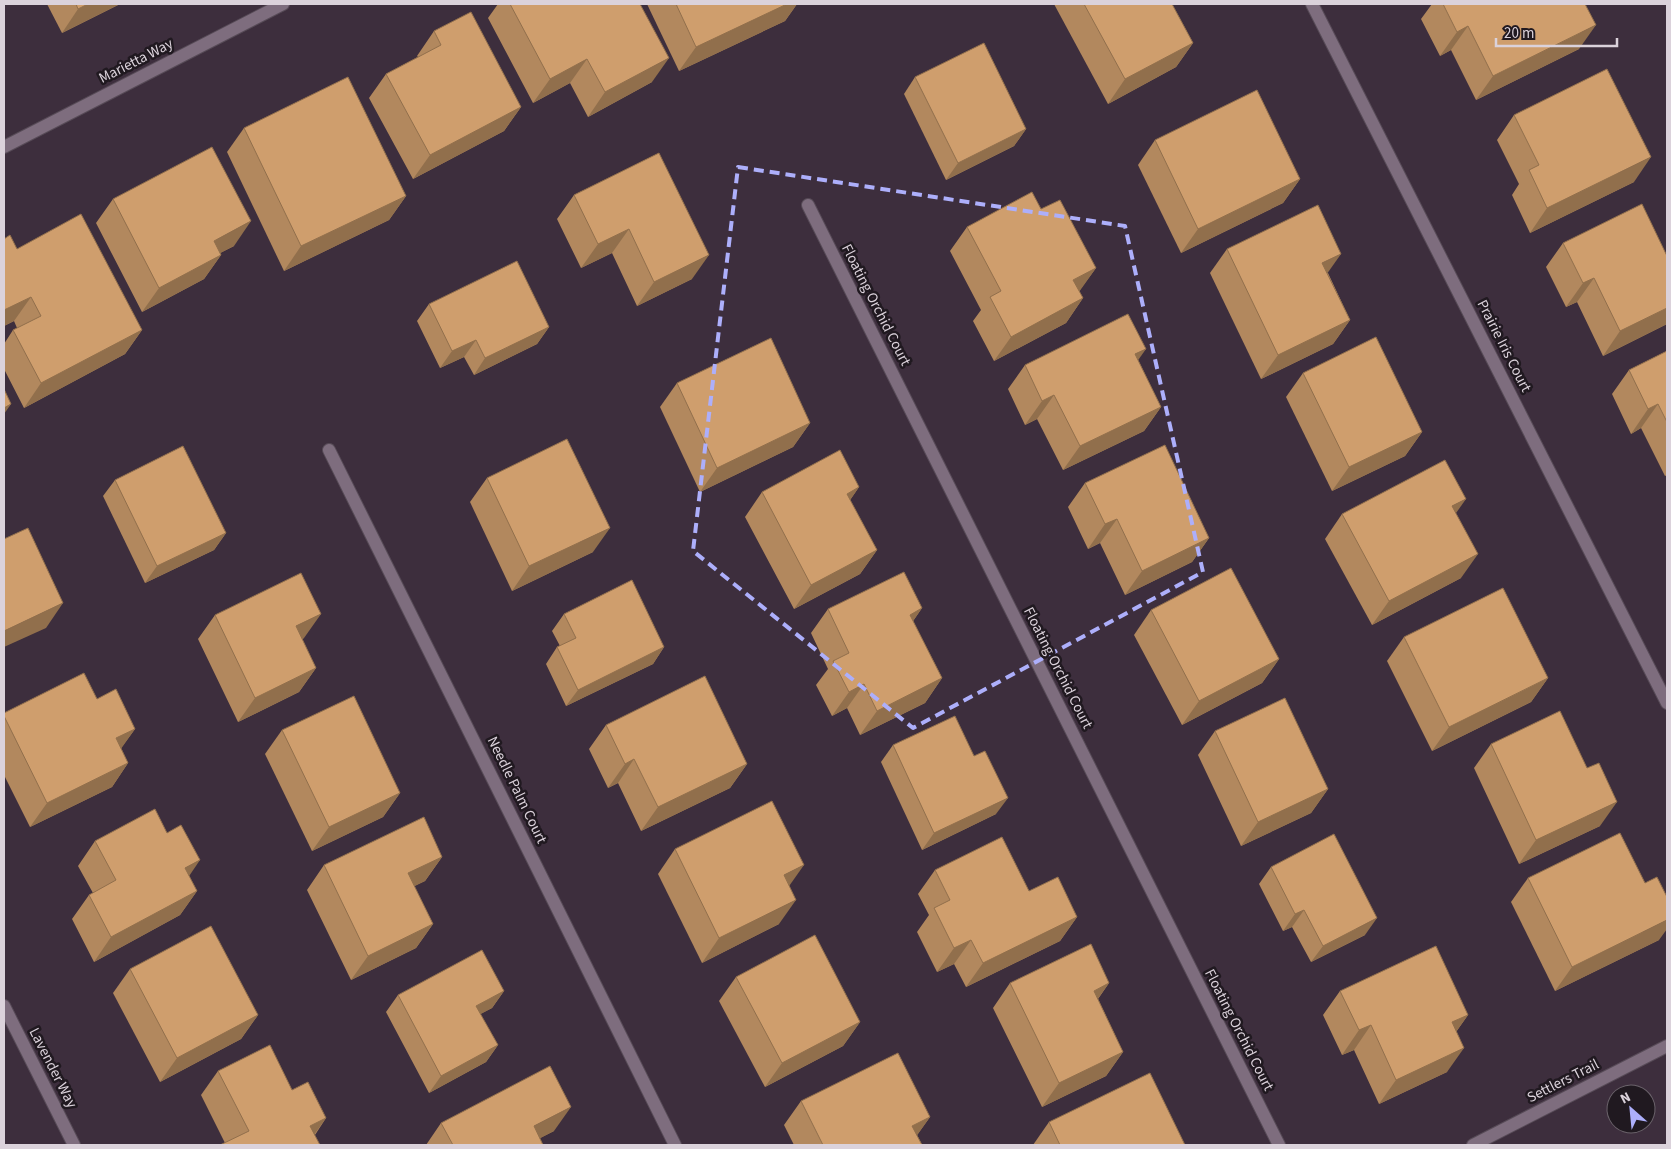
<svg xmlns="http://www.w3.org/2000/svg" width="1671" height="1149" font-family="'Source Sans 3',sans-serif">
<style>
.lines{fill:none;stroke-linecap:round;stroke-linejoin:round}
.minor-casing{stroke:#574b57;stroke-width:14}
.minor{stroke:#7e6d7e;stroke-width:12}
.wall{fill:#b2885e}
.shaded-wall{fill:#916f4c}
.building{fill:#cf9e6d;stroke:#916f4c}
.marked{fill:none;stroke:#adaffb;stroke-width:4;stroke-dasharray:10 6;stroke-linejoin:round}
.labels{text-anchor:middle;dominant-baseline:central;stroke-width:5;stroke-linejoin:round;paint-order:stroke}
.street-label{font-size:15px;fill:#dbd2db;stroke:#201920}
</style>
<rect width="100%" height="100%" fill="#3d2e3d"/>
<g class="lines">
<defs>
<g id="minor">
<polyline points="1312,4 1667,703"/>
<polyline points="4,147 283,4"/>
<polyline points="808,205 1279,1145"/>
<polyline points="329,450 675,1145"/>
<polyline points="4,1006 74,1145"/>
<polyline points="1473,1145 1667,1046"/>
</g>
</defs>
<use href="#minor" class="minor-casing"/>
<use href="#minor" class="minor"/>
</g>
<g class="wall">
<polygon points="47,4 120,4 62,33"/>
<polygon points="498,4 640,4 652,82 588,117 570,83 533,103 488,18"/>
<polygon points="647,4 797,4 785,21 679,71"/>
<polygon points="1054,4 1172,4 1193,43 1176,67 1108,104"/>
<polygon points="1432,4 1585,4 1579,49 1476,100 1451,50 1440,56 1421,19"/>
<polygon points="434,31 521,107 504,131 413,179 369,98 386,74 418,57 417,56"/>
<polygon points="915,77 1026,129 1014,146 946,180 904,94"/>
<polygon points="1514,115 1634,182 1530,233 1512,195 1519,184 1497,140"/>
<polygon points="244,128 406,196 389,220 284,271 227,152"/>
<polygon points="1155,140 1300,179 1283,203 1181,253 1138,165"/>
<polygon points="659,153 692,279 637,306 612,253 581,268 557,219 574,195"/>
<polygon points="113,199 234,246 220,253 221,255 204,279 142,312 96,223"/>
<polygon points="1041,209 1096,268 1079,291 1083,298 1066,323 994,361 973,321 981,310 950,251 967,227"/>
<polygon points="4,239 17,249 142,330 125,354 24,408 4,369 4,344 13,330 17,328 14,321 4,326"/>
<polygon points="1563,243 1667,256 1667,324 1603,356 1577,302 1566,307 1546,267"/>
<polygon points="1227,249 1328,273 1350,320 1333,344 1261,379 1210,273"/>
<polygon points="429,304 549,327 537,344 474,375 464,357 440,368 417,321"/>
<polygon points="1667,351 1667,475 1665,476 1641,428 1631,434 1612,394 1629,370"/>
<polygon points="1138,360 1161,407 1144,431 1063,470 1037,419 1025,425 1008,389 1025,365"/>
<polygon points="1303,373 1422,432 1405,456 1332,491 1286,397"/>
<polygon points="677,383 810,423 793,447 700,492 660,407"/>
<polygon points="487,478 593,552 512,591 470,502"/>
<polygon points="115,480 226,533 214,550 145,583 103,496"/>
<polygon points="1085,483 1209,538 1192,562 1125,595 1100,543 1088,549 1068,507"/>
<polygon points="859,487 850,500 877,550 860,574 794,609 745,517 762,492"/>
<polygon points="1342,514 1456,514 1461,578 1372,625 1325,539"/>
<polygon points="922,608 913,621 942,678 925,703 860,735 847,708 832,716 816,685 828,669 811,633 828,609"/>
<polygon points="1151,610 1279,659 1262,683 1182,725 1134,635"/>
<polygon points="564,614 664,647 653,664 566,706 546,664 557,647 560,646 552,631"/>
<polygon points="215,615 304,638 302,639 316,668 299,692 238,722 198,639"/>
<polygon points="1404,637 1548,678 1531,702 1432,751 1387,661"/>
<polygon points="4,713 135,729 121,748 128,763 112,787 30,827 4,775"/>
<polygon points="606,725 747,764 730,788 641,831 618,783 608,788 589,749"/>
<polygon points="282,730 400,793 383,817 312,851 265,754"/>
<polygon points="1215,731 1328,789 1311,813 1241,846 1198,755"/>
<polygon points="1491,744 1600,826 1519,864 1474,768"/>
<polygon points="893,745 974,756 996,814 922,850 881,762"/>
<polygon points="95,841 189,876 197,891 180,915 94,962 72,919 89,895 93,893 78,866"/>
<polygon points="675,849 779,924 702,963 658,874"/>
<polygon points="442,857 425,881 414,886 433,924 416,948 351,980 307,890 324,865"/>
<polygon points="1271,867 1365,935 1311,962 1292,927 1283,931 1259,884"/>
<polygon points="935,870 1029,891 1077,917 1060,941 966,987 954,964 937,972 917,932 929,915 918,894"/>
<polygon points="1528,878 1659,940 1555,991 1511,902"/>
<polygon points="130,969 258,1015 241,1039 160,1082 113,993"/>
<polygon points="736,977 860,1022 843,1046 765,1087 719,1001"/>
<polygon points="1010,983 1109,983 1098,999 1123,1052 1106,1076 1042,1107 993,1008"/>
<polygon points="504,991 492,1008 480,1014 498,1045 486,1062 429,1093 386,1012 398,995"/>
<polygon points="1340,991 1468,1015 1456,1032 1447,1072 1379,1104 1354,1050 1342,1055 1323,1015"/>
<polygon points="218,1071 292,1090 326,1118 315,1135 225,1143 201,1095"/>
<polygon points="801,1101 930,1117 917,1135 922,1145 794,1145 784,1125"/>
<polygon points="1049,1122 1185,1145 1033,1145"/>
<polygon points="441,1123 554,1131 540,1138 543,1145 426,1145"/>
</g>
<g class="shaded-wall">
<polygon points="88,4 120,4 62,33 78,9"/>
<polygon points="787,4 797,4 785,21 679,71 696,47"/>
<polygon points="1596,25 1579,49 1476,100 1493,76"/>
<polygon points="1468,26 1451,50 1440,56 1457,32"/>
<polygon points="1193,43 1176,67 1108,104 1125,79"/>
<polygon points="669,58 652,82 588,117 605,92"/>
<polygon points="587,59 570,83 533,103 550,79"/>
<polygon points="521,107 504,131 413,179 430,155"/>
<polygon points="1026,129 1014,146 946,180 958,163"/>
<polygon points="1651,157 1634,182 1530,233 1547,208"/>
<polygon points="1300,179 1283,203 1181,253 1198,229"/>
<polygon points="406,196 389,220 284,271 301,246"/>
<polygon points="251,221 234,246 197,265 214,241"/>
<polygon points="629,229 612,253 581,268 598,244"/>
<polygon points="1341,254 1324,278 1322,263"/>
<polygon points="221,255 204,279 142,312 159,288"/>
<polygon points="709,255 692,279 637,306 654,282"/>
<polygon points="1096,268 1079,292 1073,280"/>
<polygon points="1594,278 1577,302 1566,307 1583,283"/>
<polygon points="31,297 14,321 4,326 4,310"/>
<polygon points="1083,298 1066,323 994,361 1011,337"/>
<polygon points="1667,308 1667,324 1603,356 1620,331"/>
<polygon points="1350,320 1333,344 1261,379 1278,355"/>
<polygon points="549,327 537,344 474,375 485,358"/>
<polygon points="142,330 125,354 24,408 41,383"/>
<polygon points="476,340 464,357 440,368 452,351"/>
<polygon points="1146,349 1129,373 1135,354"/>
<polygon points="1054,395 1037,419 1025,425 1042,401"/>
<polygon points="11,404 4,414 4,408"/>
<polygon points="1658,404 1641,428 1631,434 1648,409"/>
<polygon points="1161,407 1144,431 1063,470 1080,446"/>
<polygon points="810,423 793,447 700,492 717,468"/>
<polygon points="1422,432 1405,456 1332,491 1349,467"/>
<polygon points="859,487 842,512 847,494"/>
<polygon points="1466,499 1449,523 1452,506"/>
<polygon points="1117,519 1100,543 1088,549 1105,524"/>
<polygon points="610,528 593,552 512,591 529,566"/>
<polygon points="226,533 214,550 145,583 157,566"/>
<polygon points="1209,538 1192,562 1125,595 1142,571"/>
<polygon points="877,550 860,574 794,609 811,585"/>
<polygon points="1478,554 1461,578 1372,625 1389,601"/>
<polygon points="63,603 46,628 4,647 4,631"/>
<polygon points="922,608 905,633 910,615"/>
<polygon points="321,614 304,638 279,651 296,626"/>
<polygon points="664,647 653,664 566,706 578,690"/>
<polygon points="1279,659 1262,683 1182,725 1199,701"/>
<polygon points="316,668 299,692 238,722 255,698"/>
<polygon points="942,678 925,703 860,735 877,711"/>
<polygon points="1548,678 1531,702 1432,751 1449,727"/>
<polygon points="864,684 847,708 832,716 849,692"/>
<polygon points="135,729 118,753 116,738"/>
<polygon points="634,759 618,783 608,788 625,764"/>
<polygon points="128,763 112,787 30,827 47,803"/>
<polygon points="747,764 730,788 641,831 658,807"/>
<polygon points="1328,789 1311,813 1241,846 1258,822"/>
<polygon points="400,793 383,817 312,851 329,827"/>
<polygon points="1008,798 996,814 922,850 934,833"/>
<polygon points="1617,802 1600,826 1519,864 1536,840"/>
<polygon points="442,857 425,881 391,898 408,873"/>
<polygon points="200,860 183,885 185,868"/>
<polygon points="804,865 787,889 784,875"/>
<polygon points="197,891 180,915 94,962 111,937"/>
<polygon points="796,900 779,924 702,963 719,938"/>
<polygon points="1304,910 1292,927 1283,931 1295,914"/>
<polygon points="1077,917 1060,941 966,987 983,963"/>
<polygon points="1377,918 1365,935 1311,962 1323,946"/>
<polygon points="1667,920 1667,929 1659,940 1555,991 1572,967"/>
<polygon points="433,924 416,948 351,980 368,956"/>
<polygon points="971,940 954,964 937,972 954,948"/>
<polygon points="1109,983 1092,1007 1094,991"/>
<polygon points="504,991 492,1008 464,1023 476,1006"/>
<polygon points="258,1015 241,1039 160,1082 177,1058"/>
<polygon points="1468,1015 1451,1039 1452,1022"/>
<polygon points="860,1022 843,1046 765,1087 782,1063"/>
<polygon points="1371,1025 1354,1050 1342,1055 1359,1030"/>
<polygon points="498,1045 486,1062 429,1093 441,1076"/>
<polygon points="1464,1048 1447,1072 1379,1104 1396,1080"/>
<polygon points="1123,1052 1106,1076 1042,1107 1059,1083"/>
<polygon points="571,1107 554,1131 527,1145 534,1126"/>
<polygon points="930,1117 913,1141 912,1126"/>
<polygon points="326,1118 309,1142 310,1126"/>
</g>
<g class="building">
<polygon points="76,4 88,4 78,9"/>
<polygon points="510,4 640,4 669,58 605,92 587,59 550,79"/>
<polygon points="676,4 787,4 696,47"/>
<polygon points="1084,4 1172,4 1193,43 1125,79"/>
<polygon points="1443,4 1585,4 1596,25 1493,76 1468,26 1457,32"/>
<polygon points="471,12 521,107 430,155 386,74 441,45 434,31"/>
<polygon points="984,43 1026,129 958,163 915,77"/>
<polygon points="1607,69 1651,157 1547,208 1529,170 1539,165 1514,115"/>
<polygon points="348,77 406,196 301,246 244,128"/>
<polygon points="1257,90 1300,179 1198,229 1155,140"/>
<polygon points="212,147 251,221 214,241 221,255 159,288 113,199"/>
<polygon points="659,153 709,255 654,282 629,229 598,244 574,195"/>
<polygon points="1032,192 1041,209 1060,200 1096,268 1073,280 1083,298 1011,337 990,297 1001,291 967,227"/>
<polygon points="1642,204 1667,256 1667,308 1620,331 1594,278 1583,283 1563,243"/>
<polygon points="1318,205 1341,254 1322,263 1350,320 1278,355 1227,249"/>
<polygon points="81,214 142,330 41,383 13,330 41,316 31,297 4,310 4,239 10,235 17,249"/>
<polygon points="517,261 549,327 485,358 476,340 452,351 429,304"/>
<polygon points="1128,314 1146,349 1135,354 1161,407 1080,446 1054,395 1042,401 1025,365"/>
<polygon points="1376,337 1422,432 1349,467 1303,373"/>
<polygon points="771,338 810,423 717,468 677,383"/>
<polygon points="1667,351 1667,422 1658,404 1648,409 1629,370"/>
<polygon points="4,389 11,404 4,408"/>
<polygon points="567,439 610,528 529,566 487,478"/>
<polygon points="1165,445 1209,538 1142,571 1117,519 1105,524 1085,483"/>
<polygon points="183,446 226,533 157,566 115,480"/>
<polygon points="840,450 859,487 847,494 877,550 811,585 762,492"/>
<polygon points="1445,460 1466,499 1452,506 1478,554 1389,601 1342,514"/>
<polygon points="28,528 63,603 4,631 4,539"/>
<polygon points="1231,568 1279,659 1199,701 1151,610"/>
<polygon points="904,572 922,608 910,615 942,678 877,711 864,684 849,692 833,661 849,653 828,609"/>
<polygon points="301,573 321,614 296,626 316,668 255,698 215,615"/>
<polygon points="632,580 664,647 578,690 557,647 576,638 564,614"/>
<polygon points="1503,588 1548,678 1449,727 1404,637"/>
<polygon points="84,673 97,699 116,689 135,729 116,738 128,763 47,803 4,716 4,713"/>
<polygon points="705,676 747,764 658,807 634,759 625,764 606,725"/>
<polygon points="354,696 400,793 329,827 282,730"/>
<polygon points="1285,698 1328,789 1258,822 1215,731"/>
<polygon points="1560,711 1587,768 1599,763 1617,802 1536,840 1491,744"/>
<polygon points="955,716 974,756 985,751 1008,798 934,833 893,745"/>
<polygon points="772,801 804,865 784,875 796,900 719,938 675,849"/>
<polygon points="155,809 167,833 181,825 200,860 185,868 197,891 111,937 89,895 116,880 95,841"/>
<polygon points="424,817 442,857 408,873 433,924 368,956 324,865"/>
<polygon points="1620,833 1645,883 1657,877 1667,897 1667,920 1572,967 1528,878"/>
<polygon points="1334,834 1377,918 1323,946 1304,910 1295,914 1271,867"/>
<polygon points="1002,837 1029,891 1058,877 1077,917 983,963 971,940 954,948 934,908 950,900 935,870"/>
<polygon points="211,926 258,1015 177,1058 130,969"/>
<polygon points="815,935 860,1022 782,1063 736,977"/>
<polygon points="1091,944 1109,983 1094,991 1123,1052 1059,1083 1010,983"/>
<polygon points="1436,946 1468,1015 1452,1022 1464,1048 1396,1080 1371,1025 1359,1030 1340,991"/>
<polygon points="482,950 504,991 476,1006 498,1045 441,1076 398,995"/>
<polygon points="270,1045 292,1090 308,1082 326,1118 310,1126 320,1145 220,1145 249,1131 218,1071"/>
<polygon points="898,1053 930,1117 912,1126 922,1145 823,1145 801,1101"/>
<polygon points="550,1066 571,1107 534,1126 543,1145 453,1145 441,1123"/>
<polygon points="1150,1073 1185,1145 1060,1145 1049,1122"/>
</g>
<path class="marked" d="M738,167L1125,226L1203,572L913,728L693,551Z"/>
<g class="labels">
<g class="street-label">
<text transform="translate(136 61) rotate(-27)">Marietta Way</text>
<text transform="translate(876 305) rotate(63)">Floating Orchid Court</text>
<text transform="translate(1504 346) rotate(63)">Prairie Iris Court</text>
<text transform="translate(1058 668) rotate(63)">Floating Orchid Court</text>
<text transform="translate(517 790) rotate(64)">Needle Palm Court</text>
<text transform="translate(1239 1030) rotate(63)">Floating Orchid Court</text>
<text transform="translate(53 1068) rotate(63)">Lavender Way</text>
<text transform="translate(1563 1081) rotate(-27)">Settlers Trail</text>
</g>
</g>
<rect width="1671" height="1149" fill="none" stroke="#dbd2db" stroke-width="10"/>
<g transform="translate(1631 1109) rotate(333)"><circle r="24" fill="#201920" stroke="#6b636b"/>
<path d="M0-4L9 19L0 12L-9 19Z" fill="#adaffb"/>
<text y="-8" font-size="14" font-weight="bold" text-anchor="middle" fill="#dbd2db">N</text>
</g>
<path d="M1496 38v8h121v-8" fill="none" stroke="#dbd2db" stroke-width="2.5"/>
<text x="1504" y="38" font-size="15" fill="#dbd2db" stroke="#201920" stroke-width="4" paint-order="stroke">20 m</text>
</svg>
